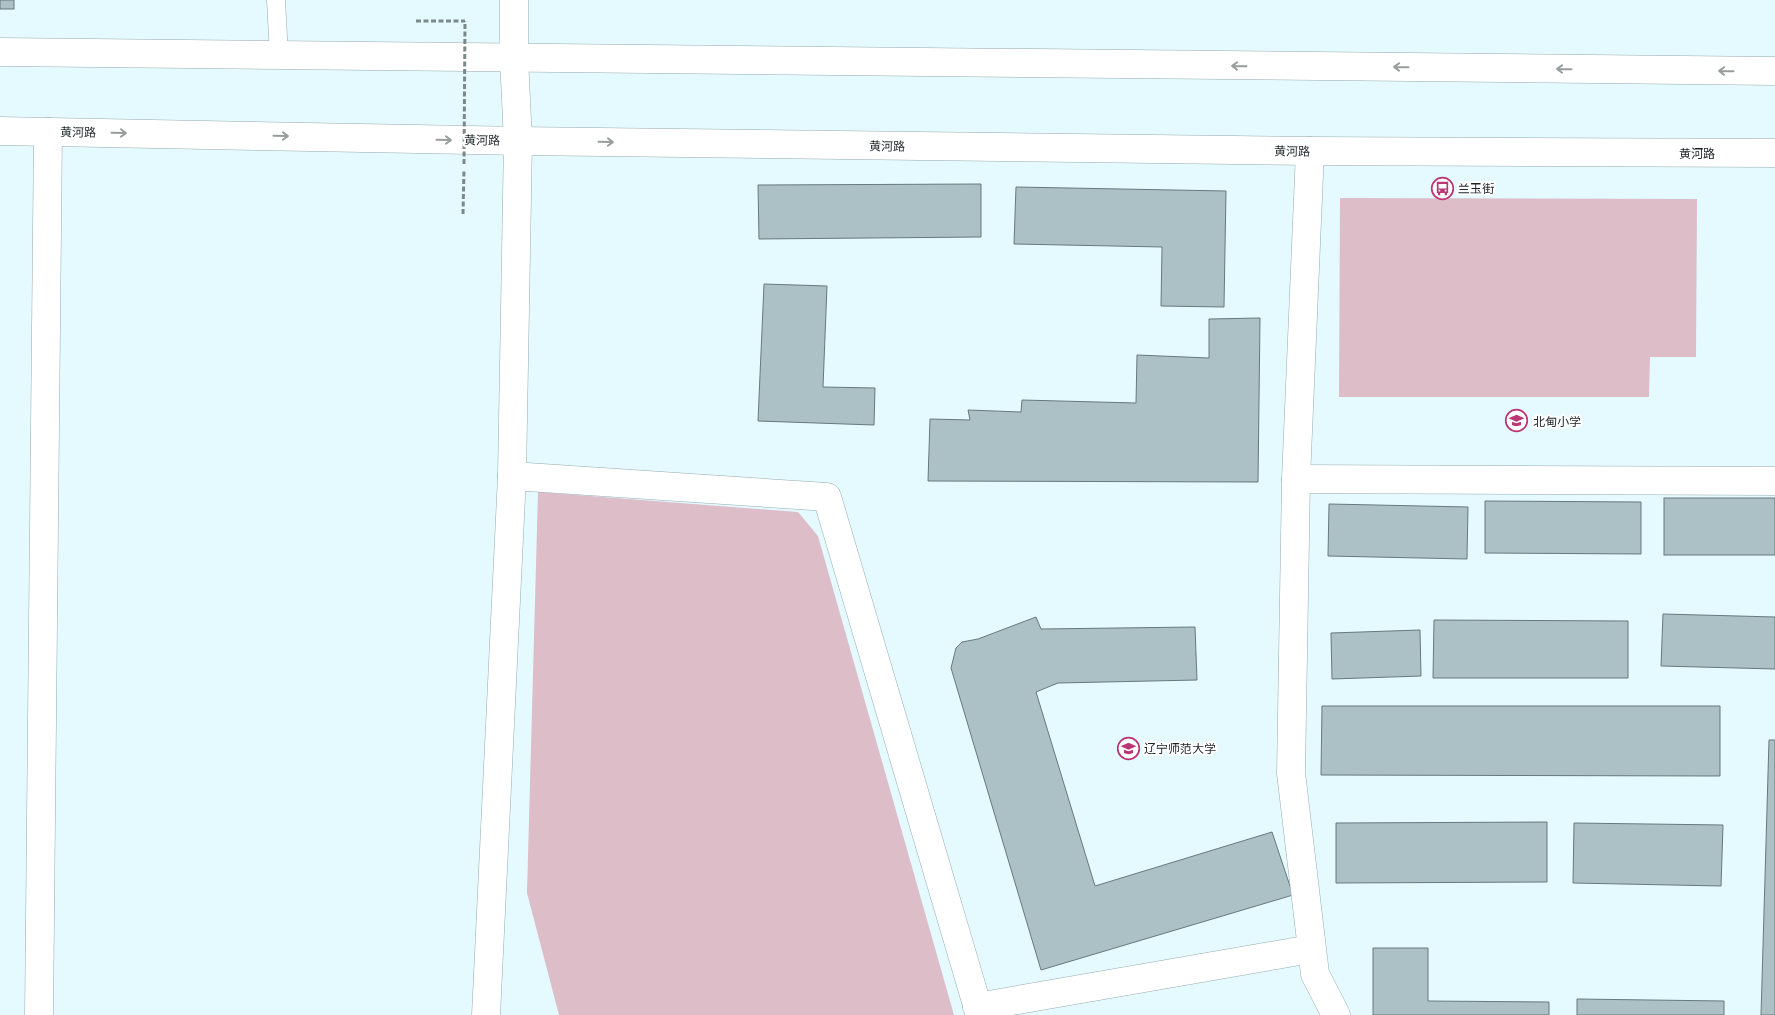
<svg xmlns="http://www.w3.org/2000/svg" width="1775" height="1015" font-family="'Golos Text','Noto Sans SC',sans-serif">
<style>
.green{fill:#ddbdc8}
.building{fill:#acc1c6;stroke:#66797d}
.lines{fill:none;stroke-linecap:round;stroke-linejoin:round}
.lane-casing{stroke:#97abb0;stroke-width:19}
.street-casing{stroke:#97abb0;stroke-width:29}
.primary-casing{stroke:#97abb0;stroke-width:29}
.path{stroke:#7b898d;stroke-width:3;stroke-dasharray:5 2.5;stroke-linecap:butt}
.lane{stroke:#fff;stroke-width:18}
.street{stroke:#fff;stroke-width:28}
.primary{stroke:#fff;stroke-width:28}
.path-bridge{stroke:#7b898d;stroke-width:3;stroke-dasharray:5 2.5;stroke-linecap:butt}
.oneway{stroke:#989c9d}
.labels{text-anchor:middle;dominant-baseline:central;stroke-width:4;stroke-linejoin:round;paint-order:stroke}
.street-label{font-size:12px;fill:#1b2325;stroke:#fff}
.poi-label{font-size:12px;fill:#1b2325;stroke:#fff;text-anchor:start}
</style>
<rect width="100%" height="100%" fill="#e4faff"/>
<g class="green">
<polygon points="1340,198 1697,199 1696,357 1650,357 1649,397 1339,397"/>
<polygon points="538,492 798,512 818,536 954,1015 559,1015 527,893"/>
</g>
<g class="building">
<rect x="0" y="0" width="14" height="9"/>
<polygon points="981,184 981,237 759,239 758,185"/>
<polygon points="1016,187 1226,191 1224,307 1161,306 1162,247 1014,244"/>
<polygon points="764,284 827,286 823,387 875,388 874,425 758,421"/>
<polygon points="1260,318 1258,482 928,481 930,419 970,420 968,410 1021,412 1022,400 1136,403 1137,355 1209,358 1209,319"/>
<rect x="1664" y="498" width="111" height="57"/>
<polygon points="1485,501 1641,502 1641,554 1485,553"/>
<polygon points="1329,504 1468,507 1467,559 1328,556"/>
<polygon points="1663,614 1775,617 1775,669 1661,666"/>
<polygon points="1036,617 1041,629 1195,627 1197,680 1058,683 1036,692 1095,886 1272,832 1293,895 1041,970 951,668 956,648 962,642 978,639"/>
<polygon points="1434,620 1628,621 1628,678 1433,678"/>
<polygon points="1420,630 1421,676 1332,679 1331,633"/>
<polygon points="1322,706 1720,706 1720,776 1321,775"/>
<polygon points="1769,740 1775,740 1775,1015 1761,1015"/>
<polygon points="1547,822 1547,882 1336,883 1336,823"/>
<polygon points="1574,823 1723,825 1721,886 1573,883"/>
<polygon points="1373,948 1428,948 1428,1001 1549,1002 1549,1015 1373,1015"/>
<polygon points="1577,999 1724,1001 1724,1015 1577,1015"/>
</g>
<g class="lines">
<defs>
<polyline id="lane" points="276,0 279,55"/>
<g id="street">
<polyline points="1310,151 1296,479 1291,773 1315,974 1336,1015"/>
<polyline points="512,476 827,497 980,1015"/>
<polyline points="1296,479 1775,481"/>
<polyline points="977,1007 1311,949"/>
<polyline points="39,1015 48,132"/>
<polyline points="486,1015 512,476 518,141 514,58 514,0"/>
</g>
<g id="primary">
<polyline points="0,52 1775,71"/>
<polyline points="0,131 518,141 1310,151 1775,153"/>
</g>
</defs>
<use href="#lane" class="lane-casing"/>
<use href="#street" class="street-casing"/>
<use href="#primary" class="primary-casing"/>
<g class="path">
<polyline points="416,21 465,21"/>
<polyline points="463,214 464,169"/>
</g>
<use href="#lane" class="lane"/>
<use href="#street" class="street"/>
<use href="#primary" class="primary"/>
<polyline class="path-bridge" points="464,164 465,21"/>
</g>
<defs><path id="oneway-shaft" d="M-6 0H5M1.5-3L5.5 0L1.5 3" fill="none" stroke-width="1.6" stroke-linecap="round" stroke-linejoin="round" transform="scale(1.25)"/></defs>
<g class="oneway">
<use href="#oneway-shaft" transform="translate(1239 66) rotate(-179)"/>
<use href="#oneway-shaft" transform="translate(1401 67) rotate(-179)"/>
<use href="#oneway-shaft" transform="translate(1564 69) rotate(-179)"/>
<use href="#oneway-shaft" transform="translate(1726 71) rotate(-179)"/>
<use href="#oneway-shaft" transform="translate(119 133) rotate(1)"/>
<use href="#oneway-shaft" transform="translate(281 136) rotate(1)"/>
<use href="#oneway-shaft" transform="translate(444 140) rotate(1)"/>
<use href="#oneway-shaft" transform="translate(606 142) rotate(1)"/>
</g>
<defs>
<symbol id="bus-ring" viewBox="-11 -11 22 22"><circle r="9.5" fill="#fff" stroke="#bc3574" stroke-width="1.5"/><path d="M-5-6H5V4H4V6H2V4H-2V6H-4V4H-5ZM-3.5-4V0h7V-4ZM-3.5 1.2v1.5H-2V1.2ZM2 1.2v1.5H3.5V1.2Z" fill="#bc3574"/></symbol>
<symbol id="school-ring" viewBox="-11 -11 22 22"><circle r="9.5" fill="#fff" stroke="#bc3574" stroke-width="1.5"/><path d="M0-5L7-2L0 1L-7-2ZM-4 1L0 2.5L4 1V4Q0 6-4 4Z" fill="#bc3574"/></symbol>
<symbol id="university-ring" viewBox="-11 -11 22 22"><circle r="9.5" fill="#fff" stroke="#bc3574" stroke-width="1.5"/><path d="M0-5L7-2L0 1L-7-2ZM-4 1L0 2.5L4 1V4Q0 6-4 4Z" fill="#bc3574"/></symbol>
</defs>
<g fill-rule="evenodd">
<use href="#bus-ring" x="1430" y="176" width="25" height="25"/>
<use href="#school-ring" x="1504" y="408" width="25" height="25"/>
<use href="#university-ring" x="1116" y="736" width="25" height="25"/>
</g>
<g class="labels">
<g class="street-label">
<text transform="translate(78 132) rotate(1)">黄河路</text>
<text transform="translate(482 140) rotate(1)">黄河路</text>
<text transform="translate(887 146) rotate(1)">黄河路</text>
<text transform="translate(1292 151) rotate(1)">黄河路</text>
<text x="1697" y="153">黄河路</text>
</g>
<g class="poi-label">
<text x="1458" y="188">兰玉街</text>
<text x="1533" y="421">北甸小学</text>
<text x="1144" y="748">辽宁师范大学</text>
</g>
</g>
</svg>
